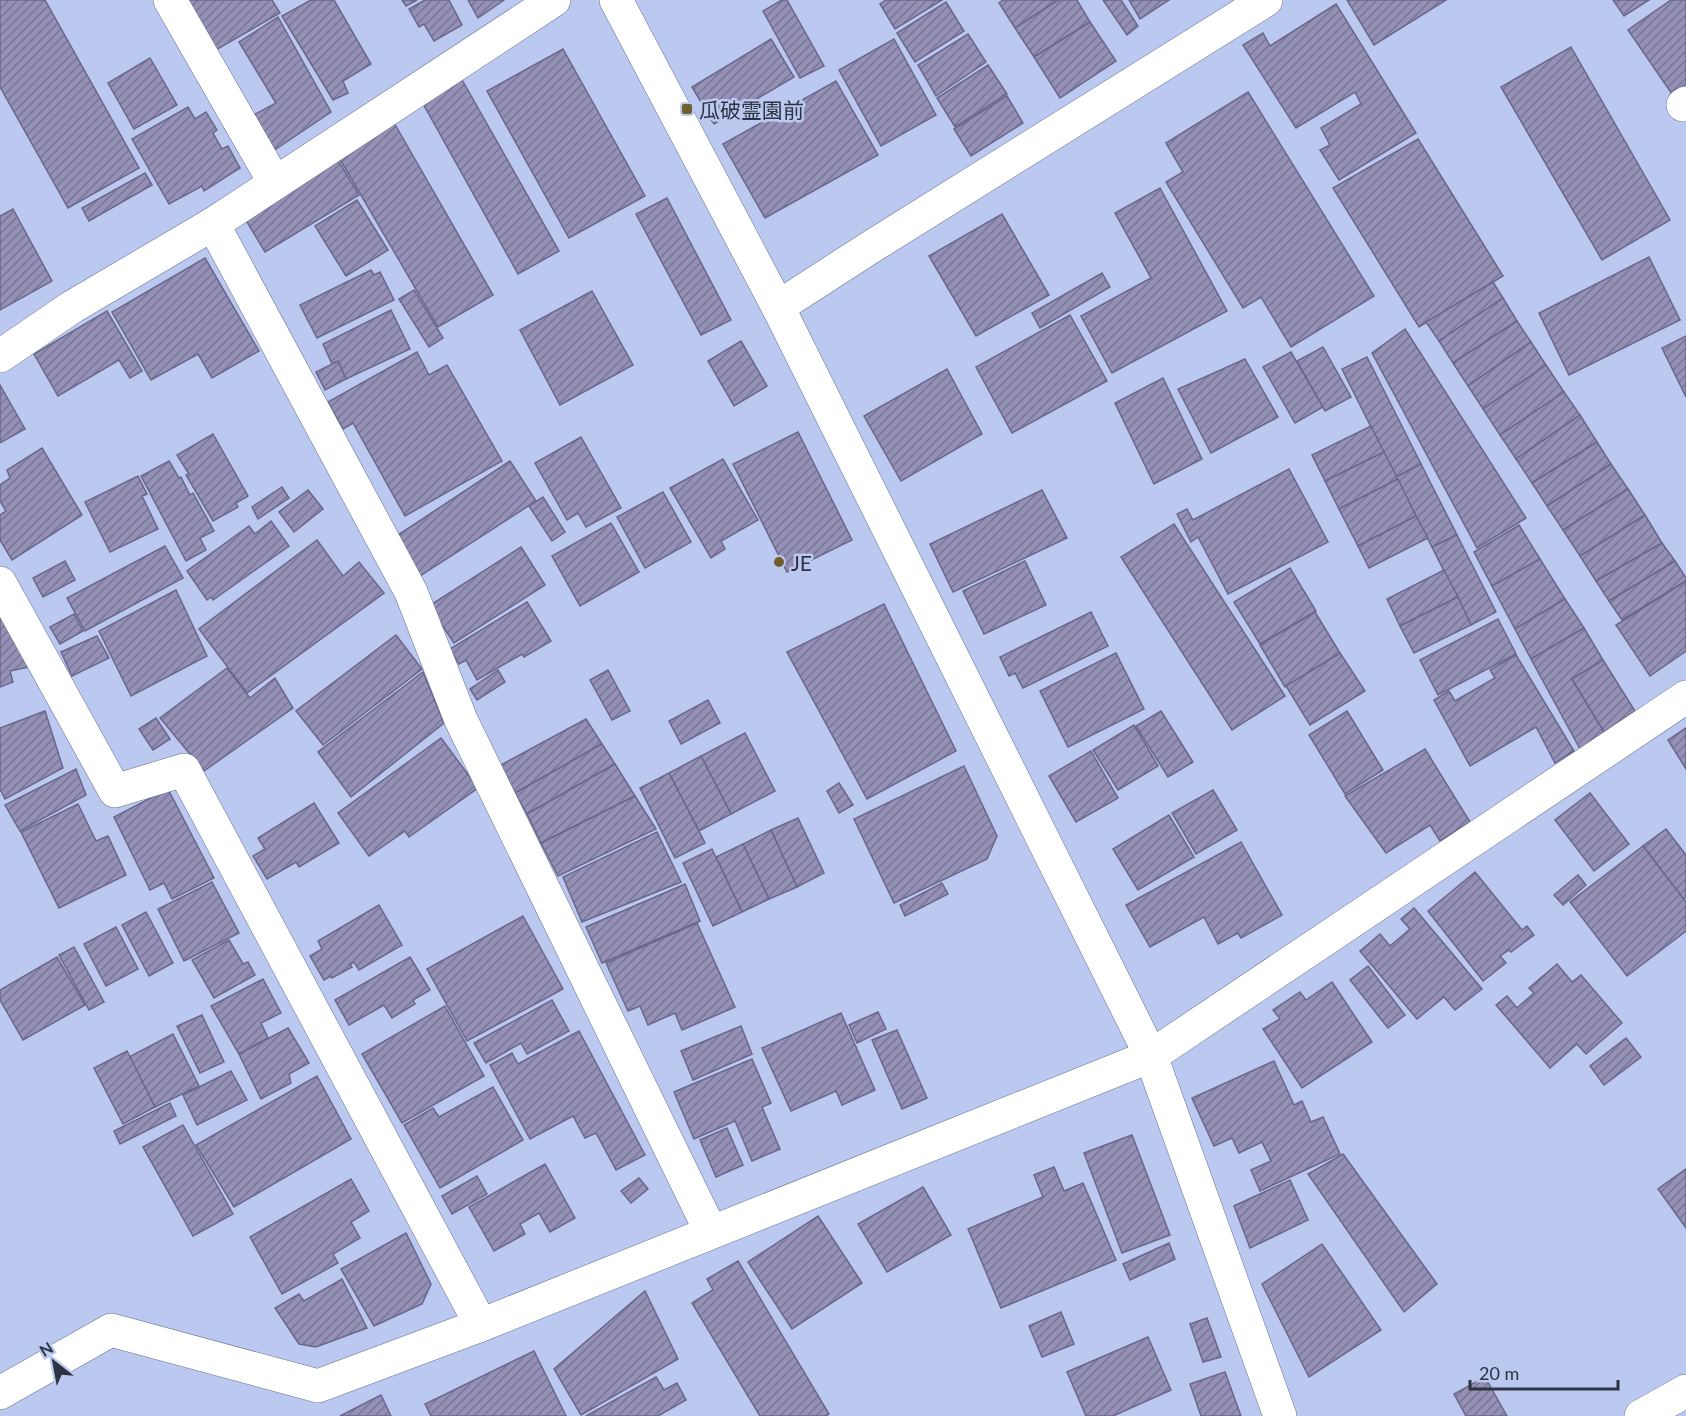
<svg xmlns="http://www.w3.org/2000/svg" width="1686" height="1416" font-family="Lato,'Noto Sans JP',sans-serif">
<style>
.building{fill:url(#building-hatch);stroke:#6b668b;stroke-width:1.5}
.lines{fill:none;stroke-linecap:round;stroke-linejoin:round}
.minor-casing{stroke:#657194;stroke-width:34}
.minor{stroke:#fff;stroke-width:33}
.poi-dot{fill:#705e2c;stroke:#bbc8f0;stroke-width:2}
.labels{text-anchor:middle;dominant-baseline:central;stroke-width:5;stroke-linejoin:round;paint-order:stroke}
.poi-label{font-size:21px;fill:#2e3342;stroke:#bbc8f0;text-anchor:start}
</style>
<defs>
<pattern id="building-hatch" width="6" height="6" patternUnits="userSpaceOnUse" patternTransform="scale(1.5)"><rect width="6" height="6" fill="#9490b6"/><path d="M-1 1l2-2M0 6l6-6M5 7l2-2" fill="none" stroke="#797696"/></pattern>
</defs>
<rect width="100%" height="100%" fill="#bbc8f0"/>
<g class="building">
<polygon points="0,0 45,0 139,168 68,208 0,87"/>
<polygon points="175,0 272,0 280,13 207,55"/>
<polygon points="311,0 334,0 371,64 343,81 348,93 333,100 282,16"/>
<polygon points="402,0 417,0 406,6"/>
<polygon points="425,0 449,0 462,25 434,41 424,24 419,27 409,9"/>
<polygon points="468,0 504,0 478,18"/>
<polygon points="782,0 787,0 824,66 800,78 763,11"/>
<polygon points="886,0 942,0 895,29 880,4"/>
<polygon points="1003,0 1058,0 1015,28 999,3"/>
<polygon points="1058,0 1077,0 1090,22 1034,57 1015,28"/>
<polygon points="1103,0 1121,0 1138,26 1127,35"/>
<polygon points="1129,0 1169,0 1140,19"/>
<polygon points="1347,0 1446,0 1374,45"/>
<polygon points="1613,0 1649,0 1624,16"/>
<polygon points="1671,0 1686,0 1686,84 1672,94 1628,30"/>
<polygon points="946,2 964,31 915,62 897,33"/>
<polygon points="1336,4 1416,133 1339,180 1320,150 1330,145 1321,128 1361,104 1355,92 1296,128 1243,45 1263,33 1270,46"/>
<polygon points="278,17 331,112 270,153 246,119 276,103 239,42"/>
<polygon points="1090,22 1116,61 1060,98 1034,57"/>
<polygon points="968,34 986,62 936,96 918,65"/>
<polygon points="771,39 794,77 714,124 692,87"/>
<polygon points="894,39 936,115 881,146 839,70"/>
<polygon points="1571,47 1670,220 1602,260 1501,87"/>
<polygon points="563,49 645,196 569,238 487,91"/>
<polygon points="150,58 177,105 134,129 108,83"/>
<polygon points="988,65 1007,94 955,127 937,98"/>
<polygon points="461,78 559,251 518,274 421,100"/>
<polygon points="836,81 878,155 765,218 723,144"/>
<polygon points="1248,92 1374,296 1291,347 1261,297 1243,308 1166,182 1183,172 1166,143"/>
<polygon points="1007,96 1023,123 971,156 954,129"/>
<polygon points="188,107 195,119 206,112 217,130 213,133 222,149 228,146 240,168 204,191 202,186 169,204 132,139"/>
<polygon points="393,121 493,295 438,327 337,154"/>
<polygon points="1418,139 1503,276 1419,327 1333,188"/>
<polygon points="338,160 359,195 265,252 244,217"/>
<polygon points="145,173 152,185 89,221 82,208"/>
<polygon points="1160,188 1227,311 1112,373 1081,316 1151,278 1115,213"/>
<polygon points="667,198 731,320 701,335 636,214"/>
<polygon points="357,200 388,250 346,276 315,226"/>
<polygon points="13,209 52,281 0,310 0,216"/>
<polygon points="1002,214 1049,295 976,336 929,256"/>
<polygon points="1649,257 1680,320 1569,375 1539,313"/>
<polygon points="205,258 259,351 212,378 198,354 151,380 112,312"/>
<polygon points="371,270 374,275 380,272 394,300 317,338 300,305"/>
<polygon points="1102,273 1110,287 1040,328 1032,313"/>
<polygon points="1493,282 1503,298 1439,341 1426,322"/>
<polygon points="414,290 443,338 429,347 399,299"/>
<polygon points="592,291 633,365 560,405 520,330"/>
<polygon points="1503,298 1517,321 1453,363 1439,341"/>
<polygon points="391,310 410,349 346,379 338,361 332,364 323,344"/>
<polygon points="107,311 142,371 130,378 119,360 58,396 34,354"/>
<polygon points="1070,315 1107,381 1012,433 976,367"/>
<polygon points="1517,321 1531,342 1468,386 1453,363"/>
<polygon points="1405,329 1526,518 1477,548 1372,353"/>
<polygon points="1686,336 1686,397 1662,348"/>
<polygon points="741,341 767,386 734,406 708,361"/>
<polygon points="1531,342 1546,365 1483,409 1468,386"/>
<polygon points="1323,347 1351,397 1325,411 1297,361"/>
<polygon points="417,352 429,375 447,365 502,461 405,516 353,423 343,429 328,402"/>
<polygon points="1291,352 1323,407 1295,423 1263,367"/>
<polygon points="1367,357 1421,464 1396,477 1342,369"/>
<polygon points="1245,359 1278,417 1211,453 1178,389"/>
<polygon points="338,361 346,379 325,390 316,372"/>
<polygon points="1546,365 1564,392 1500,435 1483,409"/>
<polygon points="947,369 982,434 901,481 864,416"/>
<polygon points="1163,378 1202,459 1154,484 1115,403"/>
<polygon points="0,385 25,429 0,443"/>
<polygon points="1564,392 1580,415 1516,459 1500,435"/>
<polygon points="1580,415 1597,442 1532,483 1516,459"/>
<polygon points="1371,426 1384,452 1325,481 1312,455"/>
<polygon points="798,432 852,540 787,572 733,464"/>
<polygon points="213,434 248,496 236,503 238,507 213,521 186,475 189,474 177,455"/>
<polygon points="581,437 621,508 586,527 578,513 567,520 535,463"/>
<polygon points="1597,442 1611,464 1547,506 1532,483"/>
<polygon points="42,448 82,515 12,560 0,540 0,515 6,511 0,501 0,485 10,478 7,470"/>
<polygon points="1384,452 1398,479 1339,509 1325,481"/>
<polygon points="723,459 758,520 721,541 725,549 711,558 670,488"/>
<polygon points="169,461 179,478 181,477 190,495 193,493 214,531 200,538 206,550 186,561 141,476"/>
<polygon points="510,461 536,501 420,576 395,537"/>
<polygon points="1421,464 1457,535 1432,547 1396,477"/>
<polygon points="1611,464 1628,489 1563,530 1547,506"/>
<polygon points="1289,469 1328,542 1228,594 1198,537 1191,542 1177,514 1187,509 1193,520"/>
<polygon points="138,476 147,494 142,496 158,529 110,552 85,502"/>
<polygon points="1398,479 1416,516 1358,546 1339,509"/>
<polygon points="282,487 289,498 258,519 252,507"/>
<polygon points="1628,489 1645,515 1580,556 1563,530"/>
<polygon points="308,490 323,509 294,532 279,512"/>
<polygon points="1042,490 1067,538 953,592 930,544"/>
<polygon points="663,492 691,542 645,568 617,517"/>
<polygon points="543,497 565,532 552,541 529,506"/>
<polygon points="1645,515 1662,543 1596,581 1580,556"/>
<polygon points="1416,516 1428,538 1369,568 1358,546"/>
<polygon points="271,521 289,546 213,600 211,597 207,600 187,571 249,526 255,534"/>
<polygon points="611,523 639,572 580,606 552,556"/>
<polygon points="1174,524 1285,696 1232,730 1121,557"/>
<polygon points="1519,525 1540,559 1492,586 1474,552"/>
<polygon points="1457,535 1496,612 1471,625 1432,547"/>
<polygon points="317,540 343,576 359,562 384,593 247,693 199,629"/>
<polygon points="1662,543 1675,561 1609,601 1596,581"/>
<polygon points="165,546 183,578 85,631 67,598"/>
<polygon points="521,547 545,585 454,643 429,606"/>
<polygon points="1540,559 1565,599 1515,629 1492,586"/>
<polygon points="65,561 75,580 43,597 33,578"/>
<polygon points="1025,561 1046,605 984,634 963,591"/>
<polygon points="1675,561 1686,578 1686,581 1622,620 1609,601"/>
<polygon points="1290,568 1316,611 1260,644 1234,602"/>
<polygon points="1444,570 1458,597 1400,626 1387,599"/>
<polygon points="1686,581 1686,651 1650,676 1616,625"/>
<polygon points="176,590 207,656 131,696 99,631"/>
<polygon points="1458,597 1471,625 1414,653 1400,626"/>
<polygon points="1565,599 1584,628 1531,659 1515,629"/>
<polygon points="527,602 551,641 524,657 522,654 477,680 466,660 459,664 450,649"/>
<polygon points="884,604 956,751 867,799 787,652"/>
<polygon points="0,605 29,667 10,671 13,682 0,687"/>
<polygon points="1091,612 1108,646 1023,688 1015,673 1009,676 1000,657"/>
<polygon points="1315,612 1340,653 1285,687 1260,645"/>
<polygon points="74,614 83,631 60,644 50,627"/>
<polygon points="1498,619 1516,654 1438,695 1420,660"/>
<polygon points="1584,628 1603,660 1572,679 1604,732 1580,749 1531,659"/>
<polygon points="396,635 422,669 323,745 296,711"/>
<polygon points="97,636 109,658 72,676 61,652"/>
<polygon points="1116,653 1144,709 1068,747 1040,691"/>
<polygon points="1340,653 1365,691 1310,725 1286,686"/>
<polygon points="1516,655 1574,751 1555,763 1536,727 1470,766 1434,700 1449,691 1455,701 1495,678 1490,670"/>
<polygon points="1603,660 1635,711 1604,732 1572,679"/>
<polygon points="227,668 250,698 275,678 293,708 204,771 160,718"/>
<polygon points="498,670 505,682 477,700 470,689"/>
<polygon points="608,670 630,711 612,720 590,680"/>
<polygon points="423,672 444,723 351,797 318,752"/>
<polygon points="708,700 720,723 681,744 669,721"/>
<polygon points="45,711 63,768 5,799 0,789 0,728"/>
<polygon points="1161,711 1193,762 1168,777 1136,726"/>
<polygon points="1347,711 1383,770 1345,794 1309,735"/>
<polygon points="156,718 170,739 153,750 139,729"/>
<polygon points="586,719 602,744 515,793 501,765"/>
<polygon points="1134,725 1158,766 1118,790 1093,750"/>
<polygon points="1686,728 1686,769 1668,740"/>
<polygon points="745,733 775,791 731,814 701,756"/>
<polygon points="441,738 478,788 409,837 405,831 369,856 338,813"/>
<polygon points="602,744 615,764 527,814 515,793"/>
<polygon points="1425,749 1470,822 1440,841 1430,825 1386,853 1345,796"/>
<polygon points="1091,751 1118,798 1076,822 1049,776"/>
<polygon points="701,756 731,814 699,831 669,773"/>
<polygon points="615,764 635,796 541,843 527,814"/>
<polygon points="964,766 997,836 987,859 894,903 854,819"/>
<polygon points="76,769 86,795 20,831 5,805"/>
<polygon points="669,773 705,843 675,858 640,788"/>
<polygon points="839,783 853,805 839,813 827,791"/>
<polygon points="168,789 214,878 172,899 164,883 150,890 114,817"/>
<polygon points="1213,790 1237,830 1196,854 1172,813"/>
<polygon points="1590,793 1629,844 1594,871 1555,820"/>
<polygon points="635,796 656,829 558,876 541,843"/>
<polygon points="314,803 339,843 299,867 296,862 267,879 253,856 265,849 258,838"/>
<polygon points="78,804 96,841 108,836 126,875 59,908 21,832"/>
<polygon points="1169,815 1194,857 1138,890 1113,849"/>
<polygon points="798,818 824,873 797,887 771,830"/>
<polygon points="1666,829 1686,855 1686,897 1683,899 1643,846"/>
<polygon points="771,830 797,887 769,899 743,844"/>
<polygon points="657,832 681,882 582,922 563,877"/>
<polygon points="1241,842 1282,915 1241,938 1238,933 1218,944 1204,917 1150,947 1126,905"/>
<polygon points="743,844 769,899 742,912 716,857"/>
<polygon points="1643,846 1686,902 1686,931 1627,976 1570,902"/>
<polygon points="712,849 742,912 713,926 683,863"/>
<polygon points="1475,872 1522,930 1527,926 1534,935 1511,952 1509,950 1500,956 1506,963 1483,981 1428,911"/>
<polygon points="1578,875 1586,885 1563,905 1554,895"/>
<polygon points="212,882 239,933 184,961 158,909"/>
<polygon points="942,883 948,894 905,916 900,905"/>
<polygon points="685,884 700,921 602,963 586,927"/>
<polygon points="379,905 402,945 359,970 354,962 350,965 352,967 332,978 331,976 324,980 310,956 322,949 318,941"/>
<polygon points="1414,908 1482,989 1455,1010 1444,997 1417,1019 1360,951 1380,934 1390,946 1410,929 1401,919"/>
<polygon points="146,912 173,963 149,976 122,925"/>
<polygon points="523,916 563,989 467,1041 427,969"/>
<polygon points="697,923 735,1007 682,1030 675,1013 648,1025 640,1006 628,1011 606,963"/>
<polygon points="116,927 138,969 106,986 84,944"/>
<polygon points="229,940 243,964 248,962 255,975 214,998 192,960"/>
<polygon points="74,947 104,1002 89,1010 59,955"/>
<polygon points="57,957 85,1005 23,1040 0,1000 0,990"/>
<polygon points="410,957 430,990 413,1000 415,1004 392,1018 384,1005 349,1025 335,1000"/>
<polygon points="1557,964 1572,982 1581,975 1622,1023 1586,1054 1577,1044 1550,1068 1496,1005 1507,996 1517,1008 1534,993 1529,988"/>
<polygon points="1368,966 1405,1015 1388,1028 1350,980"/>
<polygon points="263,979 281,1013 261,1023 268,1038 239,1054 211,1006"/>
<polygon points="1332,982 1372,1042 1302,1088 1263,1029 1280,1019 1273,1010 1300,992 1306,1000"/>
<polygon points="552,1000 569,1031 527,1054 521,1043 486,1063 474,1043"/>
<polygon points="445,1006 484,1076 402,1123 362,1054"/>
<polygon points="878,1012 886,1029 857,1043 849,1025"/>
<polygon points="841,1013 875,1090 842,1105 836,1091 791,1111 762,1048"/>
<polygon points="202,1015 224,1062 200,1073 177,1026"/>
<polygon points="741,1026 752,1054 693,1080 681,1051"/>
<polygon points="288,1028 309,1063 289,1074 291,1083 261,1099 239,1054"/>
<polygon points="897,1030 927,1098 902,1109 872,1040"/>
<polygon points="579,1031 645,1155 616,1170 596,1133 585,1138 573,1116 530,1139 490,1065 512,1053 518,1064"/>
<polygon points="173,1034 199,1086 155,1107 129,1057"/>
<polygon points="1626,1038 1641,1057 1604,1085 1590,1066"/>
<polygon points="127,1051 155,1107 123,1124 94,1068"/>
<polygon points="752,1059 771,1103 762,1107 780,1149 752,1161 735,1121 694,1139 674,1092"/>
<polygon points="1274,1061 1294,1105 1302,1101 1311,1122 1323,1117 1340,1154 1260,1191 1251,1170 1271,1161 1262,1142 1239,1153 1232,1138 1214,1146 1192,1098"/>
<polygon points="231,1071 247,1100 197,1125 183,1095"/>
<polygon points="317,1076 351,1139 234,1207 196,1145"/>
<polygon points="493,1087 523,1140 440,1188 404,1125 433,1108 439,1117"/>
<polygon points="170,1103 176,1116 120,1144 114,1131"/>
<polygon points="183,1125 233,1214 193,1236 143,1147"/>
<polygon points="727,1128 743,1165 716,1177 700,1140"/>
<polygon points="1132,1135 1170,1235 1122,1253 1084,1153"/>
<polygon points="1343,1154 1437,1284 1404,1312 1308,1174"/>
<polygon points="545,1164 575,1218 550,1232 539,1213 520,1224 525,1234 494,1251 469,1207"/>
<polygon points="1054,1167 1064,1191 1083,1183 1116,1260 1001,1308 968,1229 1043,1197 1034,1175"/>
<polygon points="1686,1169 1686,1228 1658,1189"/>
<polygon points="477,1176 487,1194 452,1214 442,1196"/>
<polygon points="639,1178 648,1189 631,1203 621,1191"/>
<polygon points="351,1179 369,1211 351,1222 360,1238 333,1254 338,1263 282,1294 250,1237"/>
<polygon points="1290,1180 1308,1220 1250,1248 1234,1206"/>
<polygon points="923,1187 951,1235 887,1272 858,1224"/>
<polygon points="818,1216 862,1283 792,1329 748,1262"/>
<polygon points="406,1233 431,1284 422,1304 374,1326 341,1269"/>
<polygon points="1169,1243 1175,1259 1130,1280 1123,1264"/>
<polygon points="1322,1244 1381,1330 1309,1377 1262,1284"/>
<polygon points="738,1261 829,1414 826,1416 760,1416 692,1303 713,1290 707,1279"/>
<polygon points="342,1279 367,1328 316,1347 299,1344 275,1308 299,1294 304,1301"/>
<polygon points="645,1291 678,1359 581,1415 554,1369"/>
<polygon points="1061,1312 1074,1344 1042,1357 1029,1326"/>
<polygon points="1207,1318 1221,1357 1203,1362 1190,1324"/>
<polygon points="1148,1337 1171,1390 1113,1416 1086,1416 1067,1372"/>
<polygon points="534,1351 566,1416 431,1416 425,1404"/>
<polygon points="1225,1372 1241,1416 1201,1416 1190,1384"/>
<polygon points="656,1377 664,1390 677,1383 686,1400 658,1416 586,1416"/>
<polygon points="1485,1377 1507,1416 1466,1416 1454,1394"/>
<polygon points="381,1395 391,1416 340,1416"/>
</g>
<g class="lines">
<defs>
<g id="minor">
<polyline points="170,0 275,183"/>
<polyline points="616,0 778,307 1151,1056 1280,1416"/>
<polyline points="1683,105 1686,103"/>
<polyline points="213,224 411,592 461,720 711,1232"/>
<polyline points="778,307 874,245 1266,0"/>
<polyline points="0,356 72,307 213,224 554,0"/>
<polyline points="0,583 115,791 184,770 481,1325"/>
<polyline points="0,1393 111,1330 318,1386 481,1325 1151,1056 1686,697"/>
<polyline points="1641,1416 1686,1391"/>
</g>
</defs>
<use href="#minor" class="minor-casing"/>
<use href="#minor" class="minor"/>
</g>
<g class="poi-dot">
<rect x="681" y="103" width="12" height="12" rx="3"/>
<circle cx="779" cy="562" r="6"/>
</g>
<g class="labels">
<g class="poi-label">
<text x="699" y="109">瓜破霊園前</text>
<text x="791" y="562">JE</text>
</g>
</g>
<g transform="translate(54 1362) rotate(329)" stroke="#bbc8f0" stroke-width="4.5" paint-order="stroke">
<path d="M0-4.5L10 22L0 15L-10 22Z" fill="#2e3342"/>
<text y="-9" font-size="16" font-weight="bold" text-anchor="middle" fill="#2e3342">N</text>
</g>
<path d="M1470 1380v9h148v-9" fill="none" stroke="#2e3342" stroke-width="3"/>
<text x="1479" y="1380" font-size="18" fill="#2e3342" stroke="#bbc8f0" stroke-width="4.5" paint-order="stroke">20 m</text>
</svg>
